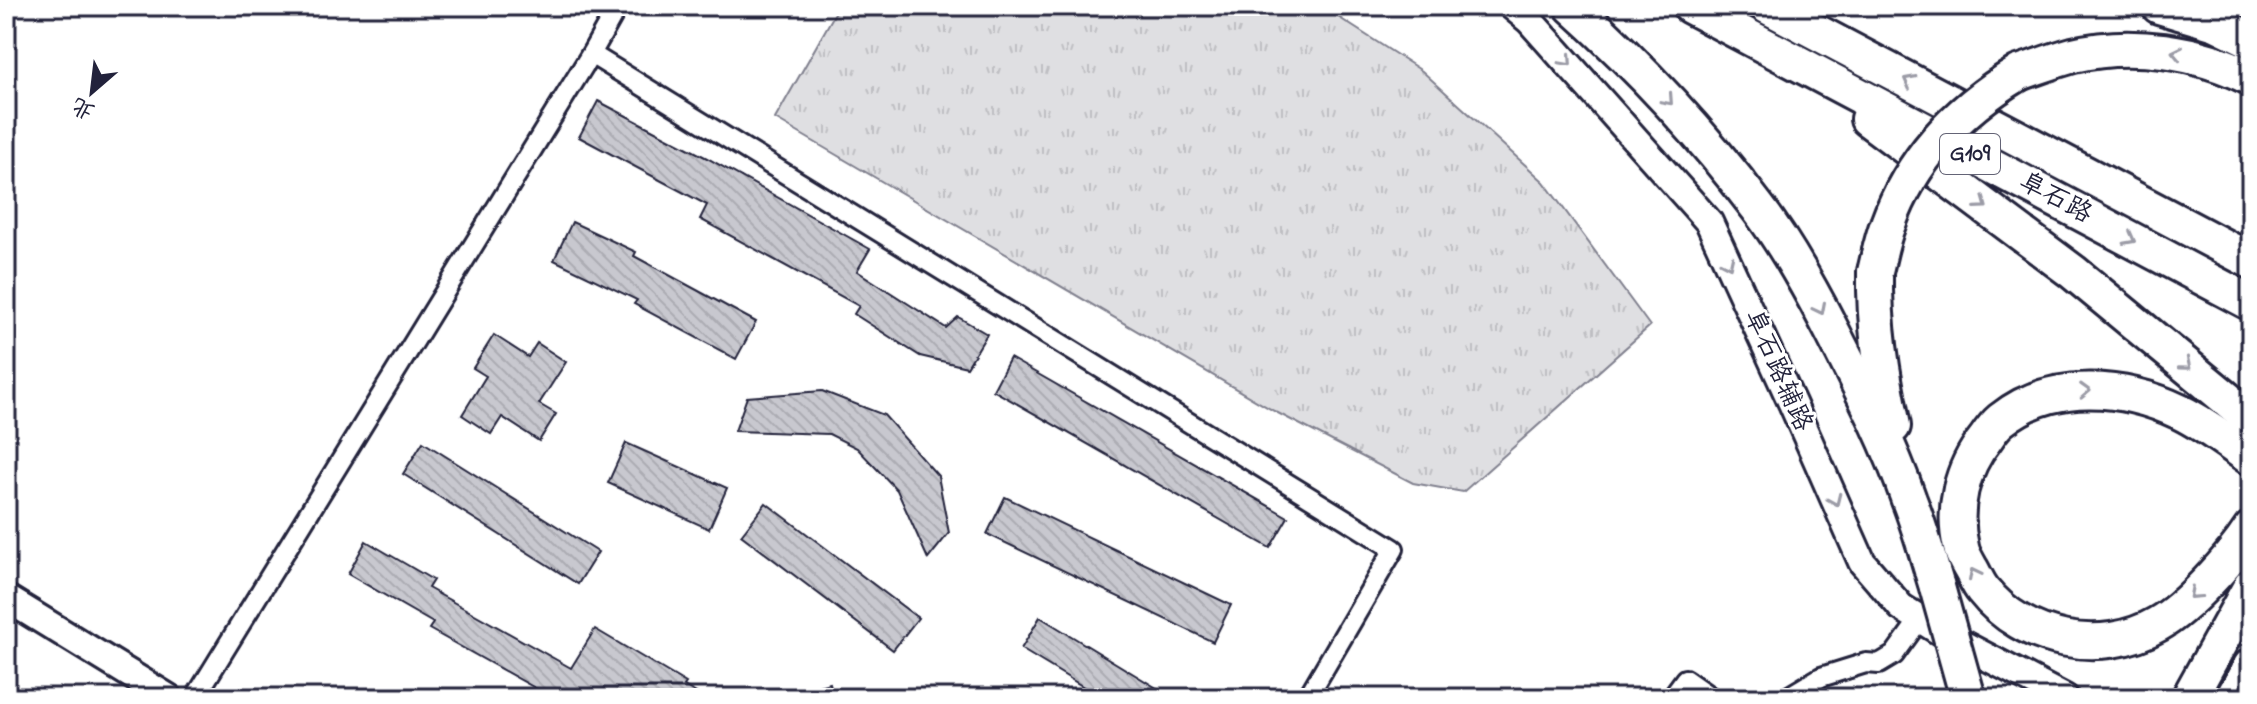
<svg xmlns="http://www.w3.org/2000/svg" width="2257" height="704" font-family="'Indie Flower','LXGW WenKai TC',sans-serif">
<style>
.grass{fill:url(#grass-tufts);stroke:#80808e;stroke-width:2}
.building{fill:url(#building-back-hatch);stroke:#22223b;stroke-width:2}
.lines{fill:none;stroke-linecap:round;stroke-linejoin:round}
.street-casing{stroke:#22223b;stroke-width:24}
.secondary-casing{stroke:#22223b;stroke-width:32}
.highway-casing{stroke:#22223b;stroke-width:40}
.street{stroke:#fff;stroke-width:18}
.secondary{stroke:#fff;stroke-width:26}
.highway{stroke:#fff;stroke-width:34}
.highway-bridge-casing{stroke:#22223b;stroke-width:40;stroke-linecap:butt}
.highway-bridge{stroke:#fff;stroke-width:34}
.oneway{stroke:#9c9ca7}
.labels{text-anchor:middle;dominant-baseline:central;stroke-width:6;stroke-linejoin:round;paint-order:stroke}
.shield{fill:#fff;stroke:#646476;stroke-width:2}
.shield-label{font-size:24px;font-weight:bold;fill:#22223b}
.street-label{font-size:26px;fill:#22223b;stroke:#fff}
</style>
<defs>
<pattern id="grass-tufts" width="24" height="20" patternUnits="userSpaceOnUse" patternTransform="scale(2)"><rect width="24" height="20" fill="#dfdfe2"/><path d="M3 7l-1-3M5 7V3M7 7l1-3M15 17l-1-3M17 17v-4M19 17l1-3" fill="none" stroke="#bfbfc3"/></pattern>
<pattern id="building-back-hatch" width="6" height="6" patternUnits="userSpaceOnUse" patternTransform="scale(2)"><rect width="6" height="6" fill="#c8c8cf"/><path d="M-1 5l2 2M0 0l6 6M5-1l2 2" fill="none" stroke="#acacb3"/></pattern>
</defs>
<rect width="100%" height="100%" fill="#fff"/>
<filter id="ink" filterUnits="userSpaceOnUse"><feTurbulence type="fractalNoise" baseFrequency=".0125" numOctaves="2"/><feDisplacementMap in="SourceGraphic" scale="16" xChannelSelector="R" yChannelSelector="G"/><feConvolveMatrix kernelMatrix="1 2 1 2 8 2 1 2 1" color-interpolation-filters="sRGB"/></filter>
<g filter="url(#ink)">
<polygon class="grass" points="839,6 1321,6 1422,71 1544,182 1650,326 1463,492 1413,483 1274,411 775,119"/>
<g class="building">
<polygon points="598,101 707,158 870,249 857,271 946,328 958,317 987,334 967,367 920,356 854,314 859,306 700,219 707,205 579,137"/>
<polygon points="572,222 636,252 634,256 756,322 736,359 634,304 637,300 554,260"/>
<polygon points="494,335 528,357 537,343 566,362 539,404 556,414 539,441 502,417 491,434 462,415 486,376 473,368"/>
<polygon points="1010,358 1288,517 1270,548 993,390"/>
<polygon points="822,391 884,415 938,476 949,533 928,559 897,490 857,448 829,434 735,431 747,397"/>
<polygon points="423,442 598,552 578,584 403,474"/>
<polygon points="626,443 727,488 709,529 608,483"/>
<polygon points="1005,497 1231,605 1213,642 987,534"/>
<polygon points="766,503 918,618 893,650 741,535"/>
<polygon points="366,541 433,580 428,588 571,668 595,629 686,683 684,686 705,698 553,698 429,629 433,623 348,574"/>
<polygon points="1040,617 1173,698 1102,698 1021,649"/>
<polygon points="830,683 834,698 793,698 792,693"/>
</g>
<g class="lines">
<defs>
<g id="street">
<polyline points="591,54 1394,549 1307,698"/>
<polyline points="195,698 591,54 618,6"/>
<polyline points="1671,698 1685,679 1712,698"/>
<polyline points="1786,698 1821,677 1866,663 1879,664 1894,655 1920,619"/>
</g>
<g id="secondary">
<polyline points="1512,6 1530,21 1709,222 1792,403 1862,562 1901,607 1947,636 2065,698"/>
<polyline points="6,598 169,698"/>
</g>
<g id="highway">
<path d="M1572,6C1640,67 1703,135 1758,208C1787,246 1811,290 1833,333C1861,388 1889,442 1909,500C1920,528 1928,558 1937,587"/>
<polyline points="1690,6 2251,303"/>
<polyline points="1767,6 2251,261"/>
<polyline points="2159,6 2216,23 2251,40"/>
<path d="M2019,73C2037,67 2055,60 2073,55C2131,41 2198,51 2251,78"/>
<polyline points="1868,119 2073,272 2251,419"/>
<path d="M1875,272C1874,325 1882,374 1893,426"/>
<path d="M2251,458C2228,442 2205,424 2180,412C2124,385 2052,379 2001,420C1995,425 1990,432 1986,438C1961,469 1952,509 1961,547C1962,554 1967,562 1971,569C1975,576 1978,584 1983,590C2023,641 2101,657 2158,624C2187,608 2233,557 2251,529"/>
<polyline points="2189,698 2251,586"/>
<polyline points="2233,698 2251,666"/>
</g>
</defs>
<use href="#street" class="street-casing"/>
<use href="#secondary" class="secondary-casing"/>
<use href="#highway" class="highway-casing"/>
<use href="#street" class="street"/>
<use href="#secondary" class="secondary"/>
<use href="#highway" class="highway"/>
<defs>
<g id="highway-bridge">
<path d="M1875,272C1879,256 1882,239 1888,224C1912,157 1959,109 2019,73"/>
<polyline points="1937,587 1968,698"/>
</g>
</defs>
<use href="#highway-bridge" class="highway-bridge-casing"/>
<use href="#highway-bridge" class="highway-bridge"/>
</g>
<defs><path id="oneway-chevron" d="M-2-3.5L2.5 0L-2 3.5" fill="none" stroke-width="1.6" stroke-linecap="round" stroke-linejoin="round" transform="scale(2)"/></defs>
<g class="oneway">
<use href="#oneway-chevron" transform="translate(2177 53) rotate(-168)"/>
<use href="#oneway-chevron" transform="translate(1567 61) rotate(48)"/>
<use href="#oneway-chevron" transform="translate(1909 81) rotate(-152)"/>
<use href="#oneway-chevron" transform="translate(1668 100) rotate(48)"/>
<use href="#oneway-chevron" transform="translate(1982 204) rotate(36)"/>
<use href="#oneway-chevron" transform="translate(2130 239) rotate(28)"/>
<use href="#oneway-chevron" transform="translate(1728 263) rotate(65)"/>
<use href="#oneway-chevron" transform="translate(1820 309) rotate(63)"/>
<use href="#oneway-chevron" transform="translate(2186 365) rotate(40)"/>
<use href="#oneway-chevron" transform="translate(2085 391) rotate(-2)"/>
<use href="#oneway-chevron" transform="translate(1835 500) rotate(66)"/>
<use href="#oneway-chevron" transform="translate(1974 574) rotate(-117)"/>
<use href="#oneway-chevron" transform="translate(2194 594) rotate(138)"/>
</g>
</g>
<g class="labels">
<rect class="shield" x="1940" y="134" width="60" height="40" rx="6"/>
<g class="shield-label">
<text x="1970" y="154">G109</text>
</g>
<g class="street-label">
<text transform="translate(2055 199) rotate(28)">阜石路</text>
<text transform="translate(1777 371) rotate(66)">阜石路辅路</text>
</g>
</g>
<rect width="2257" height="704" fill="none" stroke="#fff" stroke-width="32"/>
<rect x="16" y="16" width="2225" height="672" fill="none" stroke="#22223b" stroke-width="3" filter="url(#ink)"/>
<g transform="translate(92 92) rotate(208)" stroke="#ffffff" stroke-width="6" paint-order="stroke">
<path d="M0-6L14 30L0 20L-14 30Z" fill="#22223b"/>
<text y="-12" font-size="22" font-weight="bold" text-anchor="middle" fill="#22223b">北</text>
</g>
</svg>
